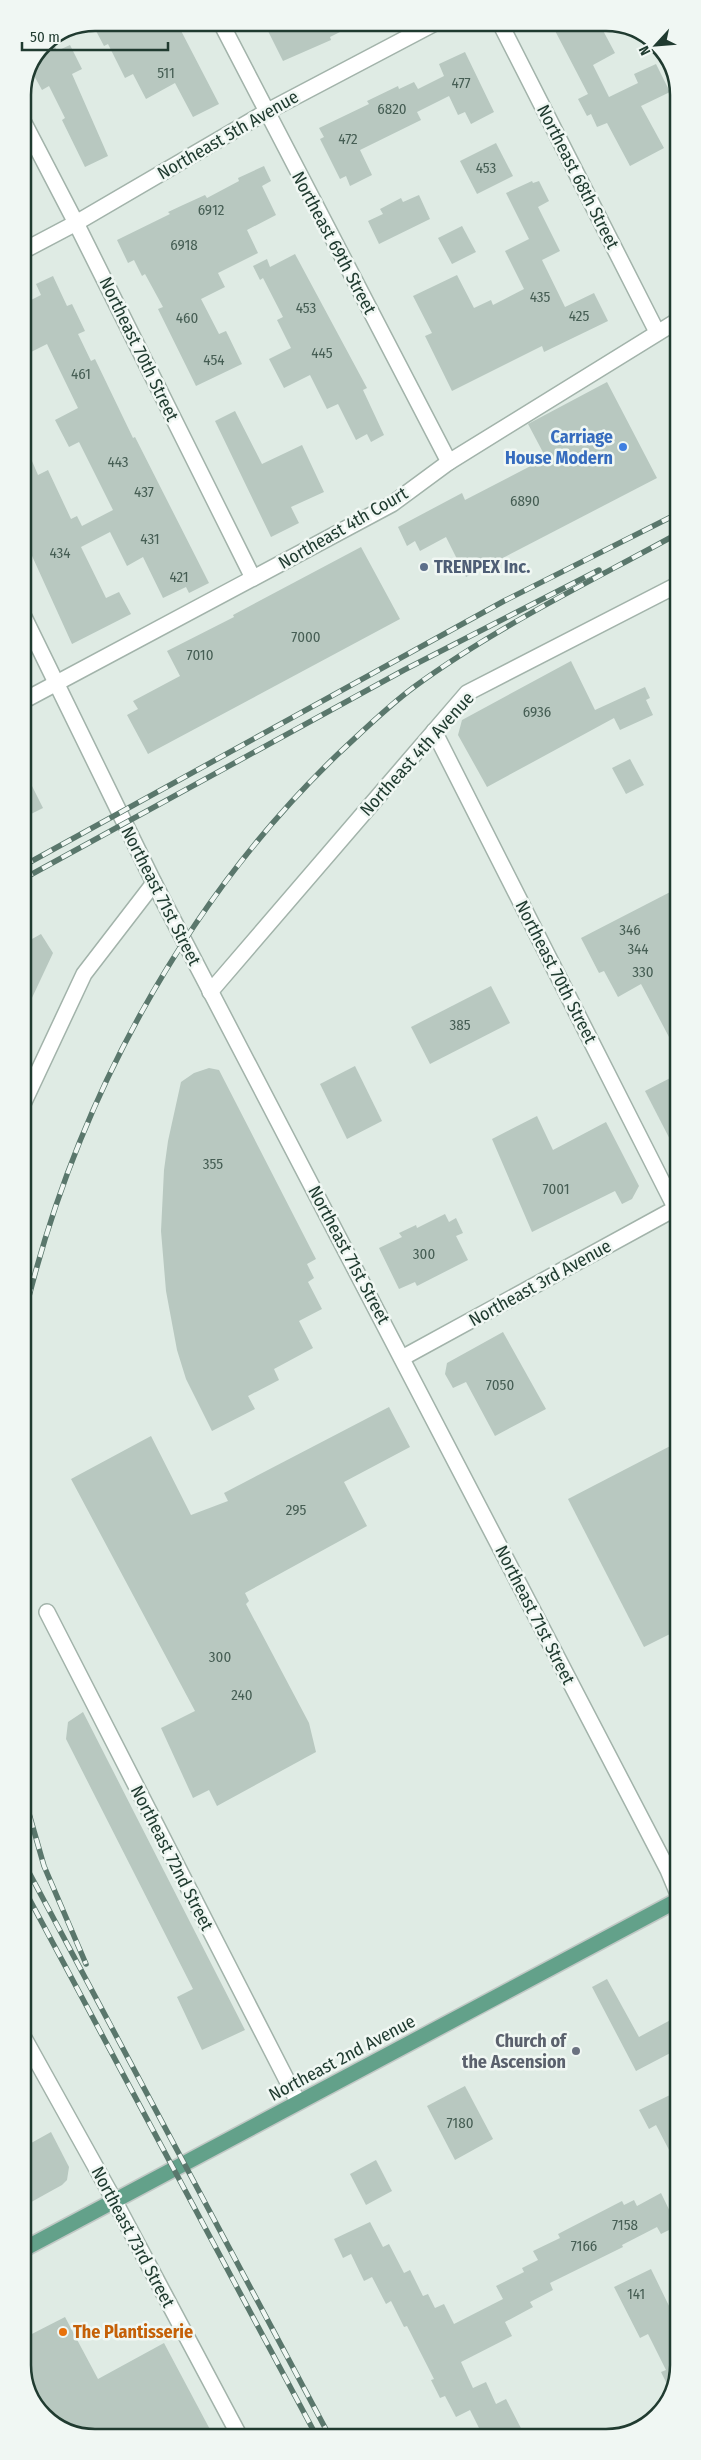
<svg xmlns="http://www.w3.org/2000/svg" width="701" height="2460" font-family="'Fira Sans Condensed',sans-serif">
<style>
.building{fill:#b8c8c0}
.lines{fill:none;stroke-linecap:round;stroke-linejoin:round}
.minor-casing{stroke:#a2b3aa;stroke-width:18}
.major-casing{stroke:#c1c8c5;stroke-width:18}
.minor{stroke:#fff;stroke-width:15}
.major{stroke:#63a18a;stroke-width:15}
.rail-casing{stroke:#5a776c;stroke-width:5.5}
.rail{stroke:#f0f7f3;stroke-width:4;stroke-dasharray:11;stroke-linecap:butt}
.shop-dot{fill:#3f7fe0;stroke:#f0f7f3;stroke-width:2}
.service-dot{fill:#5c6f8a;stroke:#f0f7f3;stroke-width:2}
.worship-dot{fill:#6b7280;stroke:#f0f7f3;stroke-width:2}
.food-dot{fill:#e8710a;stroke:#f0f7f3;stroke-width:2}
.labels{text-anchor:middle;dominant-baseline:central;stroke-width:5;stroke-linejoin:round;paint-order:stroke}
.number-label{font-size:15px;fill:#465e54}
.street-label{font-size:18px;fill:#203b30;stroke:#f0f7f3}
.shop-label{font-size:18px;font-weight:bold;fill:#366cbe;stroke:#f0f7f3;text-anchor:end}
.service-label{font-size:18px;font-weight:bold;fill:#4e5e75;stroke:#f0f7f3;text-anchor:start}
.worship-label{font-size:18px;font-weight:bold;fill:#5b616d;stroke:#f0f7f3;text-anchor:end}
.food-label{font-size:18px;font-weight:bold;fill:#c56008;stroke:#f0f7f3;text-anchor:start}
.rim{fill:none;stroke:#203b30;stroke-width:2.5}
</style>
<rect width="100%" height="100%" fill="#dfebe4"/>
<g class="building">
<polygon points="107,23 116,23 121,31 137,23 177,23 219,104 193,117 175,83 146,99 133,74 125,78 108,44 104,46 95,29"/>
<polygon points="264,23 358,23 330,37 331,40 283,61"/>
<polygon points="551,23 599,23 615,53 593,65 609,97 638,83 634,74 656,64 670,92 641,106 664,148 630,166 607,123 597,127 591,114 587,116 578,99 588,94"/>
<polygon points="52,40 57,51 70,45 82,69 72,74 108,156 85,167 62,120 65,118 49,86 42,90 32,72 44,44"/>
<polygon points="465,52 494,112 471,124 465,112 458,115 449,96 417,112 421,120 360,150 372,175 350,186 346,176 340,179 320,139 324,137 319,128 369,104 367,101 398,86 399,89 414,82 418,89 444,76 439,64"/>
<polygon points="496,143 513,176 477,194 460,161"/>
<polygon points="264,166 271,181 262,186 276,215 247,230 258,253 218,273 225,287 201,299 219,334 226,331 242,364 196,386 158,309 163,307 145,274 142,276 134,260 128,263 117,240 170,214 168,212 183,205 205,195 207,198 239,181 238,178"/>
<polygon points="532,181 533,183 539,181 549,201 538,207 560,251 542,260 565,307 594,293 608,321 544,352 542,346 452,391 425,336 432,333 413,296 457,275 474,308 491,300 493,305 524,289 505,251 529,239 506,193"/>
<polygon points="419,195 430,219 379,244 368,221 383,214 380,209 401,198 403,202"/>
<polygon points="462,226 476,252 452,264 438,238"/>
<polygon points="295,254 367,388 363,390 384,435 371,442 367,434 356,440 338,404 327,409 310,375 284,388 269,359 291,348 277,320 283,317 263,278 260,280 253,266 267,259 270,267"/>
<polygon points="53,276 67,306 72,304 85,331 78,334 91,361 95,359 133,438 135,437 209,583 189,593 186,587 163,598 143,557 127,566 110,532 81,547 106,598 119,592 131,614 72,644 23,536 23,440 38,475 48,470 71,519 77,516 82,526 113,510 79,442 69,447 55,420 78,408 47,344 23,356 23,304 41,295 36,284"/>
<polygon points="607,382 657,478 466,577 446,537 420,551 415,541 407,546 398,527 462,493 465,500 546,458 528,424"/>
<polygon points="235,411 262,464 302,445 324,492 291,507 299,523 271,537 215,421"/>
<polygon points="361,547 400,619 148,754 127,715 138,709 133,701 180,676 167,651 234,617 233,615"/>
<polygon points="571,661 595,710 645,687 650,698 646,700 653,715 620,730 614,718 487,787 458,735 462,720"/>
<polygon points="630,759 644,785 626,794 612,768"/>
<polygon points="23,768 43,808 23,818"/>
<polygon points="678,888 678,1054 641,984 618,997 604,971 599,973 581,938"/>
<polygon points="41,934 53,953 23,1017 23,944"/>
<polygon points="491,986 510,1023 430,1064 411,1027"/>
<polygon points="355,1066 382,1121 347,1139 320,1084"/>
<polygon points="209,1068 219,1070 316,1259 307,1264 314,1278 308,1282 322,1309 299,1321 313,1348 274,1369 279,1380 248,1396 255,1409 212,1431 186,1379 177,1350 166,1291 161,1231 164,1170 168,1141 181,1082 194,1073"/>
<polygon points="678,1074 678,1155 645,1091"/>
<polygon points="537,1116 553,1150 606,1122 639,1186 632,1199 622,1204 615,1191 532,1232 492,1139"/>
<polygon points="445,1214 449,1222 456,1218 463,1233 456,1236 468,1260 417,1286 415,1282 399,1289 379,1248 402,1237 399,1233 416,1225 417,1228"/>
<polygon points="503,1332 546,1409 495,1436 466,1382 453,1388 445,1374 447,1363"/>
<polygon points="389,1407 410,1447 344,1482 367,1526 245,1593 249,1601 246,1604 309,1723 316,1752 217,1806 209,1790 193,1798 161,1728 195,1711 71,1479 151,1436 191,1515 228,1501 224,1493"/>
<polygon points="678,1442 678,1630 644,1647 568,1499"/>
<polygon points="83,1712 245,2030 202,2050 177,1997 193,1989 66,1739 68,1722"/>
<polygon points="607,1979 639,2037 678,2016 678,2049 636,2071 592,1987"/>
<polygon points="465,2086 493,2139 455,2160 427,2106"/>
<polygon points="670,2095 678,2113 678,2167 656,2125 649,2129 639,2110"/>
<polygon points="51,2132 69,2167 67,2180 62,2185 24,2206 24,2147"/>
<polygon points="376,2160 392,2191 366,2205 350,2174"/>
<polygon points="661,2193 677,2226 661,2234 657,2227 622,2245 623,2247 550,2283 553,2290 530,2302 533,2307 505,2322 512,2336 461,2362 473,2388 486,2382 496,2404 506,2399 525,2436 483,2436 470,2410 456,2417 445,2396 440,2398 431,2380 434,2379 407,2326 404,2327 391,2301 386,2304 372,2277 364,2281 351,2254 343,2258 334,2239 370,2222 383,2247 389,2244 404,2273 410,2270 423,2296 428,2294 435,2308 444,2304 454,2324 503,2299 496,2286 524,2272 522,2268 538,2260 533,2251 560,2238 558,2234 622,2201 624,2205 634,2200 637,2206"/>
<polygon points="651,2269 670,2308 678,2304 678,2365 670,2390 661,2372 666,2370 648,2334 640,2338 614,2287"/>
<polygon points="65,2317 98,2379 164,2343 214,2437 90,2437 47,2419 24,2379 24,2338"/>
</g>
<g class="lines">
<defs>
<g id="minor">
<polyline points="221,23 449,462"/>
<polyline points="500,23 657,332"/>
<polyline points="23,121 76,223 253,578"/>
<polyline points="23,251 76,223 266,112 435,23"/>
<polyline points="23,615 154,883 668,1870 678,1894"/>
<polyline points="23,701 392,504 449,462 677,321"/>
<polyline points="434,731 678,1213"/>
<polyline points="210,992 467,693 677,585"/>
<polyline points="23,1104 84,974 154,883"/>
<polyline points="402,1358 678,1207"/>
<polyline points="47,1612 298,2102"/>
<polyline points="24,2038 114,2200 240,2437"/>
</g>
<polyline id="major" points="24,2249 678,1900"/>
</defs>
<use href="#minor" class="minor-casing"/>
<use href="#major" class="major-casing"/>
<use href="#minor" class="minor"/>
<use href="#major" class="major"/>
<defs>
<g id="rail">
<polyline points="23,866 504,601 677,514"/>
<polyline points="23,879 404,670 599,570"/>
<path d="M23,1321C72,1110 181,905 338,754C363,731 387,707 414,687C494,628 590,582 677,534"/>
<polyline points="24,1796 44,1866 86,1964"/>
<polyline points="24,1863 330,2437"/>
<polyline points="24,1889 317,2437"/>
</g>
</defs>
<use href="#rail" class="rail-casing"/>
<use href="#rail" class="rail"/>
</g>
<circle class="shop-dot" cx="623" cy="447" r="5"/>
<circle class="service-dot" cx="424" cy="567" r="5"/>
<circle class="worship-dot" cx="576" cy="2051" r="5"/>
<circle class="food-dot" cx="63" cy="2332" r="5"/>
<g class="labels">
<g class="number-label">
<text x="166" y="73">511</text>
<text x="461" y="83">477</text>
<text x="392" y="109">6820</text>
<text x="348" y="139">472</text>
<text x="486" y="168">453</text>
<text x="211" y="210">6912</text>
<text x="184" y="245">6918</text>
<text x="540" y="297">435</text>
<text x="306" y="308">453</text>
<text x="579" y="316">425</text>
<text x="187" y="318">460</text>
<text x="322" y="353">445</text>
<text x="214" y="360">454</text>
<text x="81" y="374">461</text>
<text x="118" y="462">443</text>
<text x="144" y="492">437</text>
<text x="525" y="501">6890</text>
<text x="150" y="539">431</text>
<text x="60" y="553">434</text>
<text x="179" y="577">421</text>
<text x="306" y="637">7000</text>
<text x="200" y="655">7010</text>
<text x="537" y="712">6936</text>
<text x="630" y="930">346</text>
<text x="638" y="949">344</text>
<text x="643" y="972">330</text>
<text x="460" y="1025">385</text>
<text x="213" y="1164">355</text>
<text x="556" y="1189">7001</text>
<text x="424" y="1254">300</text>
<text x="500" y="1385">7050</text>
<text x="296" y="1510">295</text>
<text x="220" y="1657">300</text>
<text x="242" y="1695">240</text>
<text x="460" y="2123">7180</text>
<text x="625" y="2225">7158</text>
<text x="584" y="2246">7166</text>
<text x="636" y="2294">141</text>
</g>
<g class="street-label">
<text transform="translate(228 135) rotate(-30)">Northeast 5th Avenue</text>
<text transform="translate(578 177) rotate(63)">Northeast 68th Street</text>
<text transform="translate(334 243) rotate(62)">Northeast 69th Street</text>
<text transform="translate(139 349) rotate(64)">Northeast 70th Street</text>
<text transform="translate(343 528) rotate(-30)">Northeast 4th Court</text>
<text transform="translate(417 754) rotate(-48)">Northeast 4th Avenue</text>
<text transform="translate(161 896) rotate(63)">Northeast 71st Street</text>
<text transform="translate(556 972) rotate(63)">Northeast 70th Street</text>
<text transform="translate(349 1255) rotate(62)">Northeast 71st Street</text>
<text transform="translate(540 1283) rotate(-29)">Northeast 3rd Avenue</text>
<text transform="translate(535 1615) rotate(63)">Northeast 71st Street</text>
<text transform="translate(172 1858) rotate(63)">Northeast 72nd Street</text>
<text transform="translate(342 2058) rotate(-28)">Northeast 2nd Avenue</text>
<text transform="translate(133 2237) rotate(62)">Northeast 73rd Street</text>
</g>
<g class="shop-label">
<text x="613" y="437">Carriage<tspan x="613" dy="21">House Modern</tspan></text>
</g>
<g class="service-label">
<text x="434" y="567">TRENPEX Inc.</text>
</g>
<g class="worship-label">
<text x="566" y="2041">Church of<tspan x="566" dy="21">the Ascension</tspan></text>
</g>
<g class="food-label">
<text x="73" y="2332">The Plantisserie</text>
</g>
</g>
<path d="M0 0H701V2460H0ZM95 31H606A64 64 0 0 1 670 95V2365A64 64 0 0 1 606 2429H95A64 64 0 0 1 31 2365V95A64 64 0 0 1 95 31Z" fill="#f0f7f3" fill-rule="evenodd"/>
<path class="rim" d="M95 31H606A64 64 0 0 1 670 95V2365A64 64 0 0 1 606 2429H95A64 64 0 0 1 31 2365V95A64 64 0 0 1 95 31Z"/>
<g transform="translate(656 45) rotate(244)" stroke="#f0f7f3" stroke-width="4" paint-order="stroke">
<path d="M0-4L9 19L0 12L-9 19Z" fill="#203b30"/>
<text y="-8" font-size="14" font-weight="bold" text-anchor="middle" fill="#203b30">N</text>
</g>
<path d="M22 42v8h146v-8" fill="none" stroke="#203b30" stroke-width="2.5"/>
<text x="30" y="42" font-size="15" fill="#203b30" stroke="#f0f7f3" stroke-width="4" paint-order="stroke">50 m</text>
</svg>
